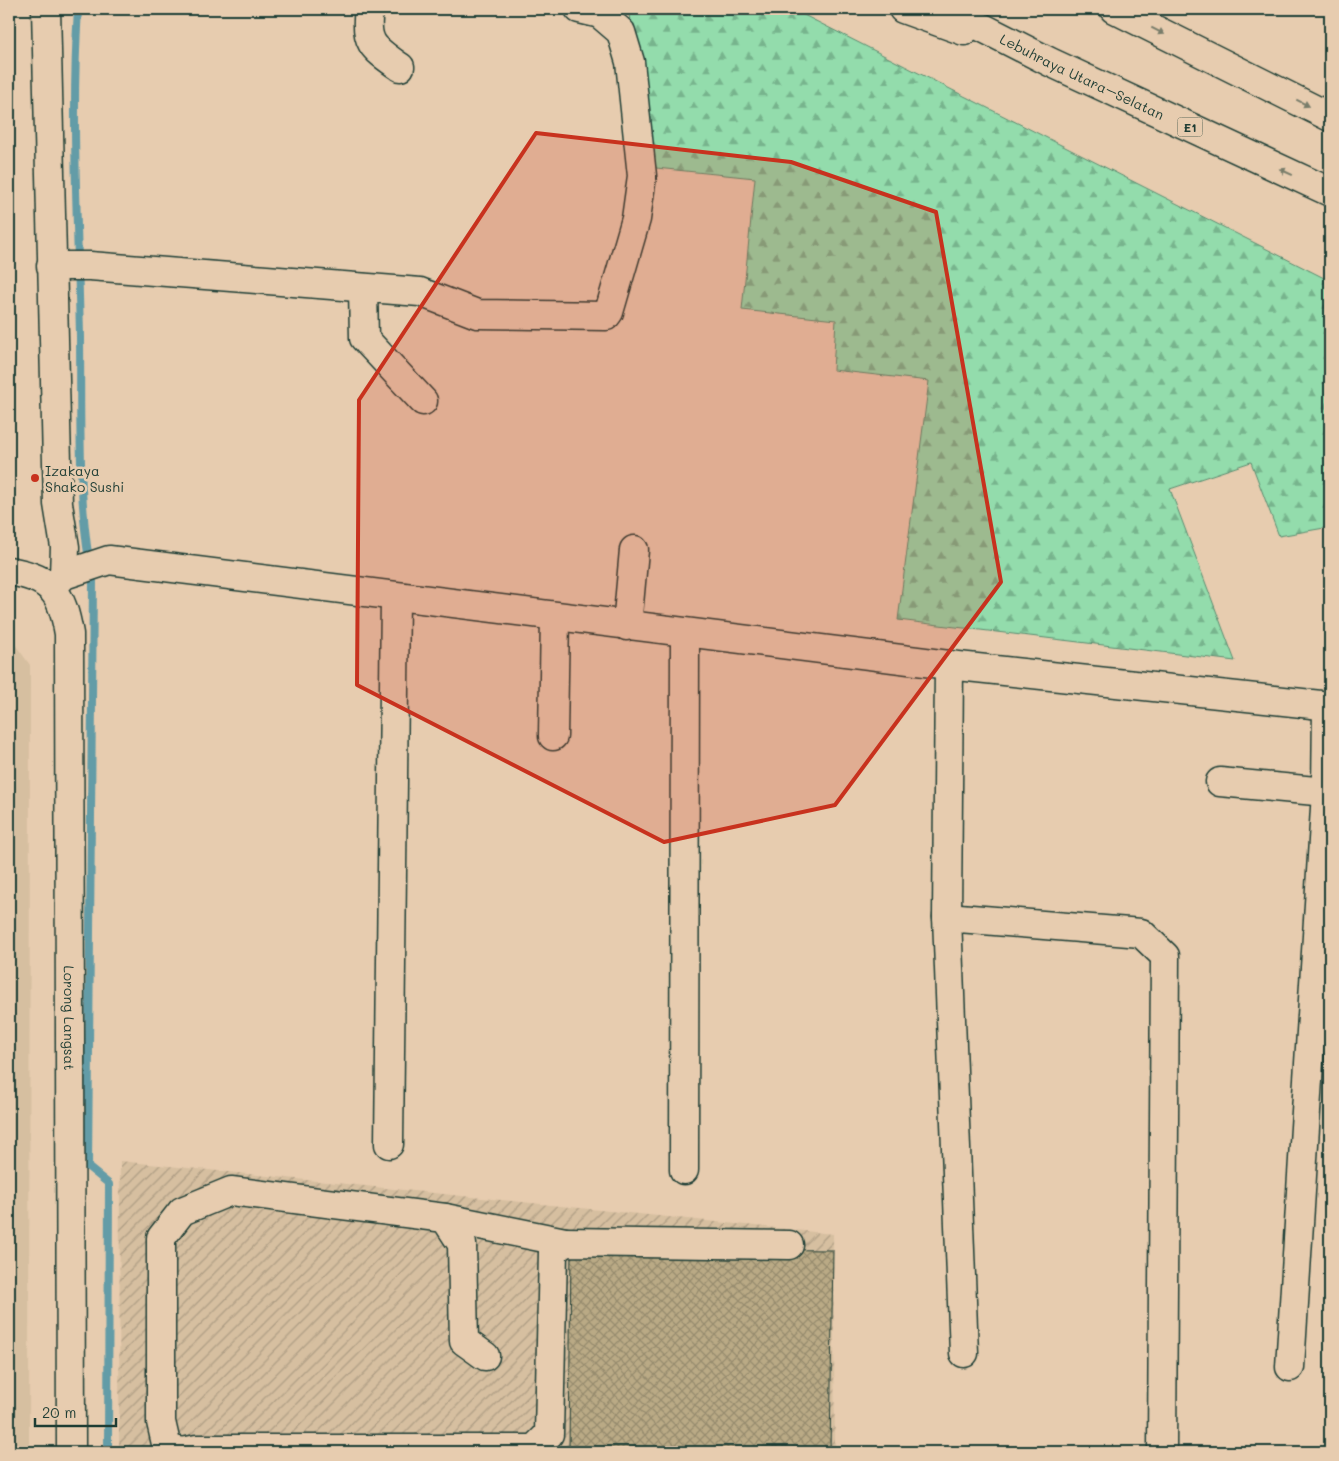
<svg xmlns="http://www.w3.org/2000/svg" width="1339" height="1461" font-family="Mali,sans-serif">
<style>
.built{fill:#d6bfa0}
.industrial{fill:url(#industrial-furrows)}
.forest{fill:url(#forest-firs);stroke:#598c70}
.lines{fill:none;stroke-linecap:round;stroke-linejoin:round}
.stream{stroke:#649ca7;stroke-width:8}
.building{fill:url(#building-cross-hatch);stroke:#1f3d34}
.minor-casing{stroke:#1f3d34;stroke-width:31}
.highway-casing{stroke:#1f3d34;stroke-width:31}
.minor{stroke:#e7ccaf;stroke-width:28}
.highway{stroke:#e7ccaf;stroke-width:28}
.oneway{fill:#797d6b}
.marked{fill:#c8321e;fill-opacity:0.2;stroke:#c8321e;stroke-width:4;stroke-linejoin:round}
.poi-dot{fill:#c8321e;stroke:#e7ccaf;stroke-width:2}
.labels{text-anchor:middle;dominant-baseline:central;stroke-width:5;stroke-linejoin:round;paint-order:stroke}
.shield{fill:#e7ccaf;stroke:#5b6859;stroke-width:1}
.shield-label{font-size:12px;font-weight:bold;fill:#1f3d34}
.street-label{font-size:14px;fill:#1f3d34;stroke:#e7ccaf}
.poi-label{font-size:14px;fill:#1f3d34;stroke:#e7ccaf;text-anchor:start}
</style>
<defs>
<pattern id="industrial-furrows" width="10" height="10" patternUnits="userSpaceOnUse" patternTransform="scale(1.25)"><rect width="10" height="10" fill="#d6bfa0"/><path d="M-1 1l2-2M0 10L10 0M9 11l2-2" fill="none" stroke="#ad9c83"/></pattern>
<pattern id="forest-firs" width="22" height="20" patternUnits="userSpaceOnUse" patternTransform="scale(1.25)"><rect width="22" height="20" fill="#93dcac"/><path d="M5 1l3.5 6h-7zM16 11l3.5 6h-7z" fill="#77b48d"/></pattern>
<pattern id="building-cross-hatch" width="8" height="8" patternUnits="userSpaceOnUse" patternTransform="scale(1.25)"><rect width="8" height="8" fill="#baaa85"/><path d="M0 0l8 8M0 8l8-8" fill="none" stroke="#978c6e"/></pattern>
</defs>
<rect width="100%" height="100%" fill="#e7ccaf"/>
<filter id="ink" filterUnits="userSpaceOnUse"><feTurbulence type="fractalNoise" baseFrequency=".02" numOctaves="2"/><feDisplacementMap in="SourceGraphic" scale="10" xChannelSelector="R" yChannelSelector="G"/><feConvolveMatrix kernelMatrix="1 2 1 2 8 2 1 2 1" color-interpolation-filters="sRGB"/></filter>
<g filter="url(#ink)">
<polygon class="built" points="9,636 30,665 29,1452 9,1452"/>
<polygon class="industrial" points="120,1161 833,1234 835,1452 119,1452"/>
<polygon class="forest" points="628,9 792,9 1330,281 1330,527 1279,536 1251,462 1170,489 1235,661 898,620 929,381 833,370 836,320 742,310 755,178 656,168"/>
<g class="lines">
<path class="stream" d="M78,9C71,118 78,228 80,337C81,416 77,506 93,582L88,1167L109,1184L108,1452"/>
</g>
<polygon class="building" points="571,1248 833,1250 830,1452 569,1452"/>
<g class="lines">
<defs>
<g id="minor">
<polyline points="46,9 58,504 65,547 64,575"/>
<path d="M369,9C364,43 373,48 400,67"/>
<polyline points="51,266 90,266 420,292 477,314 606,316 609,312 636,219 642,176 630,62 621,32 600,14 579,9"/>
<polyline points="363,288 364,338 423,401"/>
<path id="s1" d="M9,571C52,578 62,593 69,634L71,1452"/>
<polyline points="51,588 64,575 109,560 949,665 1330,706"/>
<polyline points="627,626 634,550"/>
<polyline points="949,665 947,917 964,1353"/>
<polyline points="553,736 555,617"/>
<polyline points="1220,782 1326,792"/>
<polyline points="947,917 1141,933 1165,956 1162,1452"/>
<polyline points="389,1144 395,597"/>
<polyline points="684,1170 685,633"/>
<polyline points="445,1218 565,1242"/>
<polyline points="1290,1367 1326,792 1327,706"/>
<polyline points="183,1452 197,1449 534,1449 549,1434 553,1251 565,1242 789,1245"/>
<polyline points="183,1452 167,1448 161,1422 161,1238 182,1211 231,1191 445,1218 462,1244 464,1341 485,1356"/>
</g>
<g id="highway">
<polyline points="903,9 964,31"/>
<path id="s2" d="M946,9L1050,62L1330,192"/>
<polyline points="1114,9 1330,117"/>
</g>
</defs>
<use href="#minor" class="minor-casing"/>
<use href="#highway" class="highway-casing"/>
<use href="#minor" class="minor"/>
<use href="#highway" class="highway"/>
</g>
<defs><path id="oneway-solid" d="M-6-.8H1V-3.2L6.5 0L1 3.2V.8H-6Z" transform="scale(1.25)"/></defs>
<g class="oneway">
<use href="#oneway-solid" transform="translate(1158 31) rotate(27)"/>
<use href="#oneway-solid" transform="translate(1303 103) rotate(27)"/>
<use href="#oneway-solid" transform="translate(1286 172) rotate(-155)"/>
</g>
</g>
<path class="marked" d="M536,133L791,162L936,212L1001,582L835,805L664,842L357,685L359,400Z"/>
<circle class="poi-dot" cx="35" cy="478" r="5"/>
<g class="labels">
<rect class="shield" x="1177.5" y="117.5" width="25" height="19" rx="4"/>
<g class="shield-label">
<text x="1190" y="127">E1</text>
</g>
<g class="street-label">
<text stroke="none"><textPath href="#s2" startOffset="152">Lebuhraya Utara–Selatan</textPath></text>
<text stroke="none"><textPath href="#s1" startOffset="480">Lorong Langsat</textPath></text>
</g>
<g class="poi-label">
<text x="45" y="470">Izakaya<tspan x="45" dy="16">Shako Sushi</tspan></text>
</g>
</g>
<rect width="1339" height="1461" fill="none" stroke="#e7ccaf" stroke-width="30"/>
<rect x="15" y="15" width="1309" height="1431" fill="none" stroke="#1f3d34" stroke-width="2" filter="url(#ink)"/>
<path d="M35 1418v8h81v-8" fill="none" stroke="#1f3d34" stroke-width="2.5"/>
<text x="42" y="1418" font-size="15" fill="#1f3d34" stroke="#e7ccaf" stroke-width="4" paint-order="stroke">20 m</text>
</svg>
